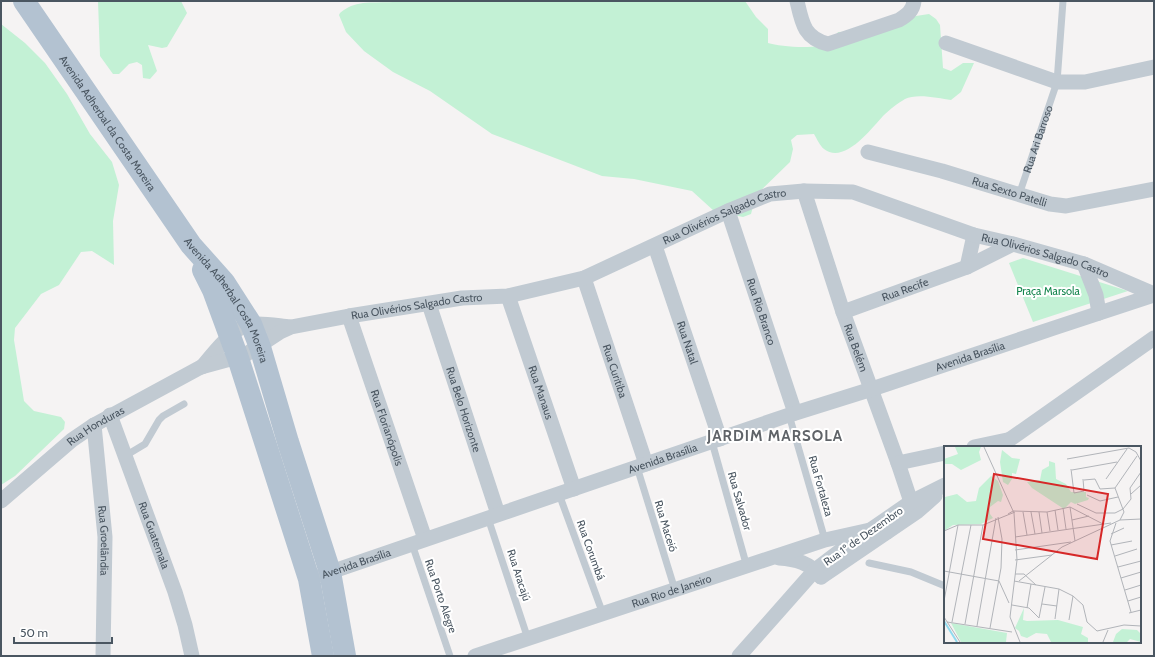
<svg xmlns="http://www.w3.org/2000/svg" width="1155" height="657" font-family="Cabin,sans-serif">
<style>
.green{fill:#c3f1d5}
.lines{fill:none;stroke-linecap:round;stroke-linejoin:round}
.service{stroke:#c1cad2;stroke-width:7}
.minor{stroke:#c1cad2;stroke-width:15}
.primary{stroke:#b3c2d1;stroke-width:22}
.labels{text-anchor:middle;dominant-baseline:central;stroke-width:4;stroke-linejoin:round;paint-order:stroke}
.street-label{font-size:11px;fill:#4a5661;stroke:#fff}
.park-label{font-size:11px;fill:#17864f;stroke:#fff}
.district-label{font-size:15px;font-weight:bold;letter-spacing:1px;fill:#5f6368;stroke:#fff}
.inset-river{fill:none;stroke:#90daee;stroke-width:2}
.inset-road{fill:none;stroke:#b1b4b9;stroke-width:1}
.view{fill:#d62828;fill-opacity:0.15;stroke:#d62828;stroke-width:2}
.inset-edge{fill:none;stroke:#4a5661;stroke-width:2}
</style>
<rect width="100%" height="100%" fill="#f5f3f3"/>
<g class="green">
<polygon points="98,1 181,1 187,13 167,47 162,48 148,45 157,71 150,79 143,78 142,65 137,62 129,64 119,74 113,74 100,56"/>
<path d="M402,1H745L756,17L768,29V43C781,47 820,50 831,42C834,40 836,35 838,32L877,31L916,16L929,14L936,19L940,25L943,68L951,71L963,63H974L961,92L951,100C939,98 916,93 905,99C898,103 889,110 883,116C871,129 844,165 824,149C820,146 817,139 814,134L797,135L791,140L793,149L790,162L756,195L751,214L743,217L714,211L692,191L634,179L602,176L492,134L430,91L393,72L364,51L346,32L339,15L340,13C343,10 347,8 351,6C366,0 386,4 402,1Z"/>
<polygon points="1,24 25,43 45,63 67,94 90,134 112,162 119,185 113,221 114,265 92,251 81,252 59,285 41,294 15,328 14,340 24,401 34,411 61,417 65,422 64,429 15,476 1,485"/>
<polygon points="1023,258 1128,291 1033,322 1009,263"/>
</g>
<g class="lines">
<g class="service">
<path id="s1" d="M1019,195L1057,82L1063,1"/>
<polyline points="789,415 825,540"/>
<polyline points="712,442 747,567"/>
<polyline points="125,456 145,444 159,420 163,416 184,404"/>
<polyline points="637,467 675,590"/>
<polyline points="559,494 603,614"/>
<polyline points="488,518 528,639"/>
<polyline points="412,544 450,656"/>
<polyline points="869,563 911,572 945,586"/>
</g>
<g class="minor">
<path d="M797,1C802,23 804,38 828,44L899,20C907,15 913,11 914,1"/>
<polyline points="946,43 1057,82 1085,82 1154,67"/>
<path id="s2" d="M868,152L942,171L1050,204L1066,206L1154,189"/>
<path id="s3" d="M804,191L843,312L898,463L911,502L887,532"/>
<path id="s4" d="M728,211L795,413"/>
<path id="s5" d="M655,246L720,439"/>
<polyline points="1084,264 1096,295 1099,313"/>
<polyline points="967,267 974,235"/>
<path id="s6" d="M584,278L646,464"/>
<path id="s7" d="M508,296L574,489"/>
<path id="s8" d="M429,304L498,514"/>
<path id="s9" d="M843,312L967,267L1013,244"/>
<path id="s10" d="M349,316L425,539"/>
<path d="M202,367C212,355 232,329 247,325C259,322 278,326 290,327"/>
<path id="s11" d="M110,415L175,592L185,625L192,656"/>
<path id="s12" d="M94,425L105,537L103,656"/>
<polyline points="974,447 1007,440"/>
<polyline points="999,447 1154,338"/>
<polyline points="898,463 945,453"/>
<path id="s13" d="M1,501L72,440L94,425L201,367L245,355L280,332L291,327L349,316L462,298L508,296L584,278L728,211L770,194L804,191L853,192L974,235L1013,244L1084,264L1154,294"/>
<path d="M779,558C796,559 810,563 821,577"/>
<path id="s14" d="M322,575L789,415L872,389L1054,328L1154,295"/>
<polyline points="821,577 918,511 935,496"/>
<path id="s15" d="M475,656L825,540L870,530"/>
<polyline points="739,656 815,570 840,551 911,502 945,485"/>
</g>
<g class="primary">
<path id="s16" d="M24,1L191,245L224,282L251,324L260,347L288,442L330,572L345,656"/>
<polyline points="203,270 213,290 238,358 309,579 323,656"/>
</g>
</g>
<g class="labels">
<g class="street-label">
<text stroke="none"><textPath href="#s16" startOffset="148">Avenida Adherbal da Costa Moreira</textPath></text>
<text stroke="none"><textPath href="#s1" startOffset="59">Rua Ari Barroso</textPath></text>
<text stroke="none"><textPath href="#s2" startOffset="147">Rua Sexto Patelli</textPath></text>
<text stroke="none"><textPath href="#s13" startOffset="793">Rua Olivérios Salgado Castro</textPath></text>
<text stroke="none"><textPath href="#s13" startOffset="1129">Rua Olivérios Salgado Castro</textPath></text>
<text stroke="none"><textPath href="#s9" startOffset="66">Rua Recife</textPath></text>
<text stroke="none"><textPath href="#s13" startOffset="469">Rua Olivérios Salgado Castro</textPath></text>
<text stroke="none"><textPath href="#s16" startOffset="362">Avenida Adherbal Costa Moreira</textPath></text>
<text stroke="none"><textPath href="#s4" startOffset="106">Rua Rio Branco</textPath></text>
<text stroke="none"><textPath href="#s5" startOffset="102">Rua Natal</textPath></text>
<text stroke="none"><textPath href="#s3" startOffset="165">Rua Belém</textPath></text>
<text stroke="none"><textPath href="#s14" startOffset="684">Avenida Brasília</textPath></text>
<text stroke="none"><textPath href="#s6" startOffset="98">Rua Curitiba</textPath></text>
<text stroke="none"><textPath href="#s7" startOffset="102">Rua Manaus</textPath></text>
<text stroke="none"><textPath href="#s8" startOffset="111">Rua Belo Horizonte</textPath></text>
<text stroke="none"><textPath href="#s13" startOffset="121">Rua Honduras</textPath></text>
<text stroke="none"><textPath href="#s10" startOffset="118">Rua Florianópolis</textPath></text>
<text stroke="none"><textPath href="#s14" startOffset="360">Avenida Brasília</textPath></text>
<text transform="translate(821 486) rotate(74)">Rua Fortaleza</text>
<text transform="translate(740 501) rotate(74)">Rua Salvador</text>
<text transform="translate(666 526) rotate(73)">Rua Maceió</text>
<text stroke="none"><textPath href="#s11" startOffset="128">Rua Guatemala</textPath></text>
<text transform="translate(863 536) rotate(-35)">Rua 1º de Dezembro</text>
<text stroke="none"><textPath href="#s12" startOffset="116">Rua Groelândia</textPath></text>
<text transform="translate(591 550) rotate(70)">Rua Corumbá</text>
<text stroke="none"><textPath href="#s14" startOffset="36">Avenida Brasília</textPath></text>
<text transform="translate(519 575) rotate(72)">Rua Aracajú</text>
<text stroke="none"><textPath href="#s15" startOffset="207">Rua Rio de Janeiro</textPath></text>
<text transform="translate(441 596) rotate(71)">Rua Porto Alegre</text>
</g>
<g class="park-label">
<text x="1048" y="291">Praça Marsola</text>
</g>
<g class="district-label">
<text x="775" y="436">JARDIM MARSOLA</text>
</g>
</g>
<g transform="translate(944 446)">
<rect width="197" height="197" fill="#f5f3f3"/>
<path d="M11,1H37L35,6L37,14L17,24L8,18H0V13L14,8ZM58,4L68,12L76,13L72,28L68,27V33L64,39L59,36L56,16ZM105,15L111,17L112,33L122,38L127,46H142V51L145,52L144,54L131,58L127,56L120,63L88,42L83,36L96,34L98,24L105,20ZM47,30L54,35L59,49L57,56L54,55L46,61V68L49,72L37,78L9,79L0,85L1,51L13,48L23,56L32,55L35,42ZM80,162L79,174L83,175L114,174L139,181L137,188L144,192V196H107L103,188L92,187L83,192L77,190L75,185L71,182ZM7,177L63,187L62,196H17ZM178,183L193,184L197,188V196L186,193L183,196H169L172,188Z" fill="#c3f1d5"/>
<path class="inset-river" d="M0,175L13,196"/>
<path class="inset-road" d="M40,1L70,67L73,114L66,171L76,196M123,13L185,2L192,6L197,15M127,23L130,47L140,45L139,33M128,24L173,16M162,33L183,3M140,34L151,33L156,43L171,42M171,42L193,10M187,48L197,39M143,49L156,55L174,51M187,53L186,42L197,26M133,58L152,67H171L179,63L187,53M126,61L131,95M119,62L122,83M111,64L114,84M79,66L83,89M87,66L91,88M95,66L98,87M103,66L106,85M64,68L69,65L103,66L126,61L159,78M128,74L145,70M176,74L197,73M172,77L166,95L187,166M0,85L14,79H39L71,66M167,88L180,82M71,91L167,77M167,99L188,95M118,101L176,74L180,66L171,42M71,104L127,96M171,110L193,103M71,114L108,109M174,121L197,115M0,125L55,135L65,157M71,128H80L92,139M177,132L197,126M70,135L115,143L129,150L139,159L143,176L153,185L180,179L197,180M75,135L118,101M181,144L197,139M0,155L14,79M184,155L197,151M98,158L113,160M68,159L85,162L95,172L101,141M83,162L87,138M185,167L197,164M0,171L16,196M111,173L115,143M125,174L129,150M3,176L68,186M8,176L27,79M21,178L39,79M33,180L52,72M46,182L57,122L58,93L54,71M159,196L164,184"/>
<path class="view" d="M50,28L164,48L153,113L39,93Z"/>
<rect width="197" height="197" class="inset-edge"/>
</g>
<rect width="1155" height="657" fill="none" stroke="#4a5661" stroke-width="4"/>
<path d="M14 637v6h98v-6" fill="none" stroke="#4a5661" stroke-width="2"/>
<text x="20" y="637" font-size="12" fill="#4a5661" stroke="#ffffff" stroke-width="3" paint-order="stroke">50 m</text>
</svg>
